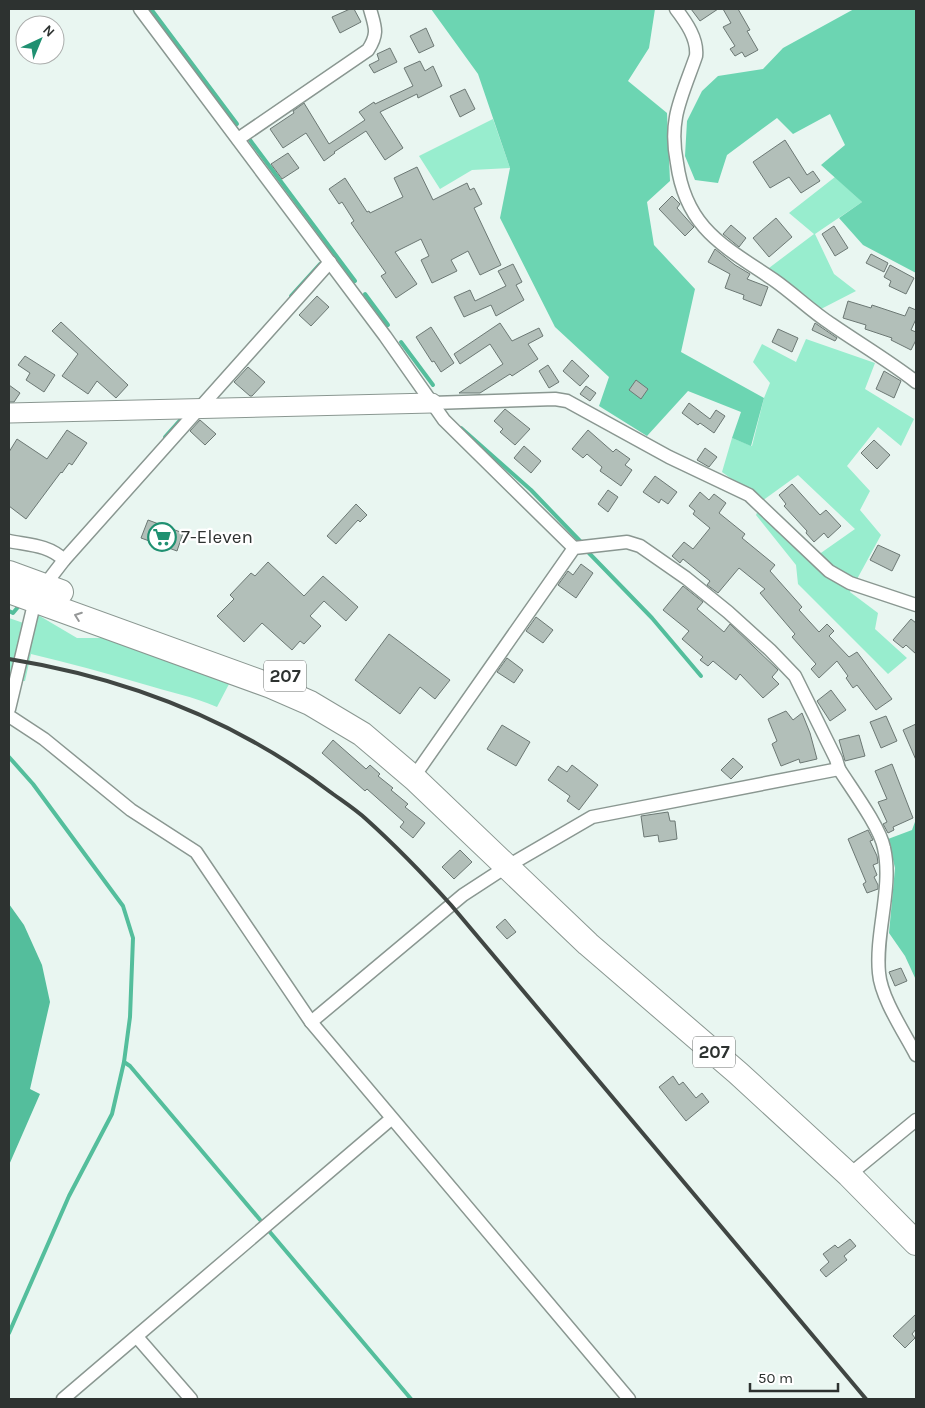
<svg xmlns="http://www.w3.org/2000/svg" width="925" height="1408" font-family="Karla,sans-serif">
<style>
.green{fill:#98edce;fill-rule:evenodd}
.forest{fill:#6cd5b2}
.water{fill:#54be9c}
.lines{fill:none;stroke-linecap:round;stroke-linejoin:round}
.stream{stroke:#54be9c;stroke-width:4}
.building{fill:#b2bfb9;stroke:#6c7874}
.street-casing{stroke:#8a9791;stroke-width:15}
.secondary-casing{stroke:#8a9791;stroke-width:21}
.highway-casing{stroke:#8a9791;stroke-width:26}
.street{stroke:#fff;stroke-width:12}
.secondary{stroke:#fff;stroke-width:19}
.highway{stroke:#fff;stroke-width:24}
.rail{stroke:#404643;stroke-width:4}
.oneway{stroke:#969898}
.labels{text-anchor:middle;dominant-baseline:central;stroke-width:4.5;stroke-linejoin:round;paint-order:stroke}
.shield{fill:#fff;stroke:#6c706e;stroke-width:1}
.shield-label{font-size:18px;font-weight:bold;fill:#2d3230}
.poi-label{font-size:19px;fill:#2d3230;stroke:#fff;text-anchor:start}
</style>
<rect width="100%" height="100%" fill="#e9f6f1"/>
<g class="green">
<polygon points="493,119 510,168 472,170 440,189 419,156"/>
<polygon points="835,177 862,202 815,234 834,274 856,291 821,309 769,268 814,234 789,213"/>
<path d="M806,339L875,363L865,389L914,419L901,446L878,427L847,466L870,491L860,510L881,535L850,592L878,613L875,629L907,658L888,674L798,584L796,565L756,515L762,501L722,472L732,438L752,446L764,398L770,383L753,362L762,344L796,362ZM798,475L855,529L818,555L762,501Z"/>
<path d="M38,615L77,638H104L229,684L217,707C192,696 169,692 143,684C106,673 69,663 31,654L25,681H9V618L35,627Z"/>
</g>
<g class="forest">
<polygon points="431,9 655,9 649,48 628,81 667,113 670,181 647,202 654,245 695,289 681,352 764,398 751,446 732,438 741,412 688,391 647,436 599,406 609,377 555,327 500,218 510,168 478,74"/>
<polygon points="854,9 916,9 916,273 863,245 839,218 862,202 821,165 845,145 830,114 793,134 777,118 727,155 718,183 695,180 685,156 687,121 702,91 718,76 763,69 783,48"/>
<polygon points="916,819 916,980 905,956 889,933 895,868 888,839 912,830"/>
</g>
<polygon class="water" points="9,904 24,925 42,965 50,1002 30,1089 40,1094 9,1165"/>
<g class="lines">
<g class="stream">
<polyline points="151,9 237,124"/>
<polyline points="250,140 355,281"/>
<polyline points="365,294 388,325"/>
<polyline points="291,296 320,264"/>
<polyline points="401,342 433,385"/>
<polyline points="461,428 531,490 581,542"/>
<polyline points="165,437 182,418"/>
<polyline points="587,551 652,618 701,676"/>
<polyline points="9,611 13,613 18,607"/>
<polyline points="9,757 33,784 123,906 133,938 130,1017 124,1062 112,1114 69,1196 9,1333"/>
<polyline points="124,1062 130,1066 261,1221"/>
<polyline points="269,1231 411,1399"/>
</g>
</g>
<g class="building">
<polygon points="350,9 354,9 361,22 340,33 332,17"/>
<polygon points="691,9 718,9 700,21"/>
<polygon points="723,9 738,9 750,30 747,31 758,50 745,57 742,52 735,56 730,49 735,46 723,27 731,23"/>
<polygon points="426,28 434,46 419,53 410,36"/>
<polygon points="390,48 397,62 374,73 369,65 379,60 377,54"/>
<polygon points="420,61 425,71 433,66 442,86 418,98 417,94 380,112 403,148 385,160 366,131 334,152 335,153 324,161 306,133 283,148 270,129 294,113 293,111 304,103 329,144 365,120 359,112 374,102 375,104 413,86 404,68"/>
<polygon points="465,89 475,109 460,117 450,96"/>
<polygon points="785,140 807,175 813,171 820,181 801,193 789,177 770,188 753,162"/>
<polygon points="288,153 299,168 282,179 271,164"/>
<polygon points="417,167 433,200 467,183 470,190 474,188 482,204 474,208 501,265 480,275 468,251 451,260 457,271 432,283 421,260 429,256 421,239 395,252 417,284 396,298 381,276 386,273 351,223 354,221 342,202 339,204 329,189 345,178 367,212 369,211 370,213 403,197 394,178"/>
<polygon points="672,196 680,204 677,208 694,227 685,236 659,209"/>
<polygon points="776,218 792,237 769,257 753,238"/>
<polygon points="731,225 746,238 739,247 723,234"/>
<polygon points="834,226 848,248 835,256 822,234"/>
<polygon points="715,249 735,265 750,274 747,279 768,287 761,306 743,299 744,295 725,288 730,274 708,262"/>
<polygon points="871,254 888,263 884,272 866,263"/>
<polygon points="513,264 522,282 516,285 524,300 496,316 491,305 464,317 454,297 470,290 475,301 506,286 498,271"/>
<polygon points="890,265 914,278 906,294 889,286 891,281 884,277"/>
<polygon points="317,296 329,307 311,326 299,315"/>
<polygon points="848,301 871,308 872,305 905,316 909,307 916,310 916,319 911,330 916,332 916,340 911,350 891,340 892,338 865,329 866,325 843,318"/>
<polygon points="61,322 128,385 116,398 97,381 88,394 62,376 78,354 52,331"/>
<polygon points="500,323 512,341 539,328 543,336 528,344 538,359 512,376 510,374 480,393 459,393 503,364 490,344 460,364 454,354"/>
<polygon points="815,323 837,338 835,341 812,330"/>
<polygon points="431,327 454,363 441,372 434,361 432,362 416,337"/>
<polygon points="778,329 798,338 792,352 772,342"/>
<polygon points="25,356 55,375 44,392 26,380 30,373 18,365"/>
<polygon points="572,360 589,376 580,386 563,371"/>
<polygon points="548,365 559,382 549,388 539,371"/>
<polygon points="248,367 265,382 252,396 250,396 234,382"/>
<polygon points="884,371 901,381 894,398 876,389"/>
<polygon points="636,380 648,389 641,399 629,390"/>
<polygon points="9,385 20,393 14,402 9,402"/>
<polygon points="586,386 596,393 590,401 580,394"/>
<polygon points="689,403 710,419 716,410 725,416 714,433 700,423 698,425 682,413"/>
<polygon points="505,409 530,429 515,445 500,432 503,429 494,421"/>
<polygon points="200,420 216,434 205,445 190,431"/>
<polygon points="67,430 87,443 72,465 69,463 62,473 61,472 26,519 9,506 9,452 17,439 47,459"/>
<polygon points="588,430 613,452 616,449 630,459 625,465 632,470 621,486 600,471 602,467 587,454 583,458 572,449"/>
<polygon points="874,440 890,455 877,469 861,453"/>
<polygon points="524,446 541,461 531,473 514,458"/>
<polygon points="705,448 717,457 709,467 697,460"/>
<polygon points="655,476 677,492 668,504 661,499 659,503 643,492"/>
<polygon points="792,484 820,515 826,510 841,526 828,538 824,533 814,542 806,533 807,531 784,506 786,504 779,495"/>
<polygon points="608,490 618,497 608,512 598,504"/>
<polygon points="700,492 709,500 714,494 726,503 719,513 745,534 742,538 775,565 770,571 802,607 799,610 819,632 827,624 834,631 829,636 849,657 857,652 892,699 876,710 857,685 853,688 846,678 848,676 837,661 819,678 811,669 816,664 792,637 795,634 760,593 765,589 739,568 718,593 707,585 710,581 683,559 680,563 672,556 684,542 693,549 710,528 693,514 695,511 689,506"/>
<polygon points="356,504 367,515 360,522 358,520 336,544 327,536"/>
<polygon points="148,520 183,533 177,551 141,538"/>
<polygon points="878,545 900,555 892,571 870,560"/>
<polygon points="268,562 304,596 323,576 358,607 346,621 324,601 310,616 321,626 304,644 300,641 292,650 262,623 244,642 217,616 234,599 230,595 251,573 255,576"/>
<polygon points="581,564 593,573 576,598 558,585 568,571 573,575"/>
<polygon points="683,586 703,602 697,609 724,632 730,624 778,670 772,677 779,684 763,698 740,674 736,680 713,661 708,666 700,660 703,657 682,639 689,631 663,610"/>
<polygon points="536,617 553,630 543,643 526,631"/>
<polygon points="911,619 916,623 916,654 906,645 903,648 893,640"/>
<polygon points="389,634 450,680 435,699 420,687 400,714 355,680"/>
<polygon points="507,658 523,670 514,683 497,672"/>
<polygon points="831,690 846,710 830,721 817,701"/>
<polygon points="786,711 793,720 802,713 810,733 817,759 800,763 799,759 781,766 772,744 777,741 768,719"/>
<polygon points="886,716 897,741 881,748 870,722"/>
<polygon points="916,724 916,760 903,730"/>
<polygon points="502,725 530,742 516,766 487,749"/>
<polygon points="859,735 865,756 845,761 839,740"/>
<polygon points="333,740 366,769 370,765 380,774 378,776 393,788 391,790 408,804 405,807 425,823 413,838 400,827 404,822 367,789 365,791 322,753"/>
<polygon points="733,758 743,767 731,779 721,770"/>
<polygon points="892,764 913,818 893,827 894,830 888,833 883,824 887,822 878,802 887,799 875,771"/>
<polygon points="572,765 598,785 579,810 567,801 570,796 548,780 558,766 567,772"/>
<polygon points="668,812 670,821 675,821 677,839 659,842 658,835 644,837 641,816"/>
<polygon points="868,830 873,840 870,841 877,856 878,863 873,865 877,875 874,877 878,885 878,889 867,893 863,884 866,882 848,839"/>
<polygon points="460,850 472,862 454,879 442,867"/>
<polygon points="505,919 516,932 507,939 496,927"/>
<polygon points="901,968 907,981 895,986 889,972"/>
<polygon points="673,1076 679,1085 683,1082 696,1098 702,1093 709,1102 686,1121 659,1087"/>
<polygon points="850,1239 856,1246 844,1256 847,1260 826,1277 820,1270 829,1262 823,1254 835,1245 838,1248"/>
<polygon points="916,1314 916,1329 912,1334 915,1338 905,1348 893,1336"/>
</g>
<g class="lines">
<defs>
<g id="street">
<polyline points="140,9 385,336 444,420 574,548"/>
<path d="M676,9C686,22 698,39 696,56C690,74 679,99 676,117C673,133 674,148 677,163C686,229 724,246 774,280C794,294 811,311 831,324C860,344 889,361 916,382"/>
<path d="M238,139L368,50C379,33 375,27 370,9"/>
<polyline points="432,403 555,399 567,401 669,457 749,495 829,571 850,583 916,605"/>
<path d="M9,541C29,545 49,545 64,560"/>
<polyline points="9,709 35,600 44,586 64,560 330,262"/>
<polyline points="9,716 44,739 131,810 196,852 311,1022 629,1399"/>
<path d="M420,768L574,548L627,542L640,546L686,578L728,612L770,650L795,676L836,759L839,769C851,788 880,827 884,848C893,887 875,933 879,973C881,998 904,1032 916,1055"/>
<polyline points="311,1022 463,895 506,867 592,817 839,769"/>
<polyline points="849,1175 916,1120"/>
<polyline points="137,1337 191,1399"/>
<polyline points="63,1399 391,1119"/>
</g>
<polyline id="secondary" points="9,413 432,403"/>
<g id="highway">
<polyline points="9,573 61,592"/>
<polyline points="9,591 271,686 310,703 362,734 415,779 588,944 738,1073 849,1175 916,1243"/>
</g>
</defs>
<use href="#street" class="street-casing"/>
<use href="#secondary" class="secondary-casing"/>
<use href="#highway" class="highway-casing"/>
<use href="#street" class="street"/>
<use href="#secondary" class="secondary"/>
<use href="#highway" class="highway"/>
<path class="rail" d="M9,659C126,678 238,721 333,794C344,802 356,810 366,819C396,846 424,875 451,905L866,1399"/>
</g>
<defs><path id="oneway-chevron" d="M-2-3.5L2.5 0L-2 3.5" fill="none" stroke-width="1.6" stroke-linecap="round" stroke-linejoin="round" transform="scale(1.25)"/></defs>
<use class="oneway" href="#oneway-chevron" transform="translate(78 616) rotate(-160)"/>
<defs>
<symbol id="supermarket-ring" viewBox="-11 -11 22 22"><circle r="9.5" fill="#fff" stroke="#1f9071" stroke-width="1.5"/><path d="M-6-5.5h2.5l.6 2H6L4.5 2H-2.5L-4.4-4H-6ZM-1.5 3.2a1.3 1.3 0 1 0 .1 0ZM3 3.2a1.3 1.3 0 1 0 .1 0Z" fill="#1f9071"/></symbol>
</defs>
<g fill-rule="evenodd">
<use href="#supermarket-ring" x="146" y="521" width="32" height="32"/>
</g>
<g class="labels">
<g class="shield">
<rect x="264" y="660.5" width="42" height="31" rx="4"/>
<rect x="693" y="1036.5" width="42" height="31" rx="4"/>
</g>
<g class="shield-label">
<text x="285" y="676">207</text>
<text x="714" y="1052">207</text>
</g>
<g class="poi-label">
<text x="181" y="537">7-Eleven</text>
</g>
</g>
<rect width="925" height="1408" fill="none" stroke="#2d3230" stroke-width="20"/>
<g transform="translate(40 40) rotate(44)"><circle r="24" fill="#ffffff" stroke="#abadac"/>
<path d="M0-4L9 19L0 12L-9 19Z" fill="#1f9071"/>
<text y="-8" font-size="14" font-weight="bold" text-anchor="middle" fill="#2d3230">N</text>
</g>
<path d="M750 1383v8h88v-8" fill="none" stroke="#2d3230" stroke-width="2.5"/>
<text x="758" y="1383" font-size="15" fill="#2d3230" stroke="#ffffff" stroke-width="4" paint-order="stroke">50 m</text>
</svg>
